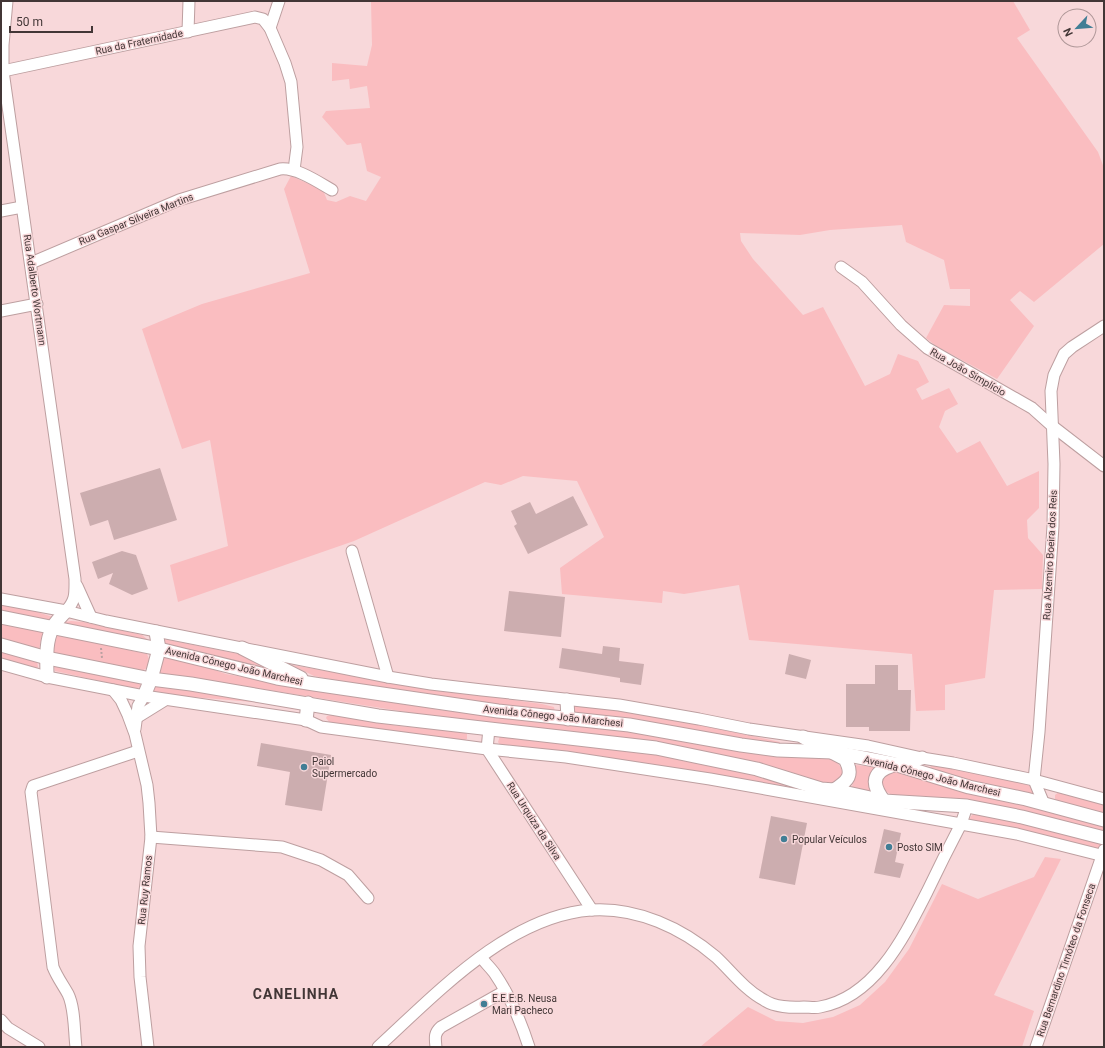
<svg xmlns="http://www.w3.org/2000/svg" width="1105" height="1048" font-family="Roboto,sans-serif">
<style>
.green{fill:#fabdc0}
.building{fill:#ccadaf}
.lines{fill:none;stroke-linecap:round;stroke-linejoin:round}
.minor-casing{stroke:#bd9fa0;stroke-width:13}
.major-casing{stroke:#bd9fa0;stroke-width:15}
.path{stroke:#b9a0a1;stroke-width:2;stroke-dasharray:2 2;stroke-linecap:butt}
.minor{stroke:#fff;stroke-width:11}
.major{stroke:#fff;stroke-width:13}
.poi-dot{fill:#417e95;stroke:#f8d8da;stroke-width:1.5}
.labels{text-anchor:middle;dominant-baseline:central;stroke-width:3;stroke-linejoin:round;paint-order:stroke}
.street-label{font-size:10px;fill:#423636;stroke:#f8d8da}
.poi-label{font-size:10px;fill:#423636;stroke:#f8d8da;text-anchor:start}
.district-label{font-size:14px;font-weight:bold;letter-spacing:1px;fill:#423636;stroke:#f8d8da}
</style>
<rect width="100%" height="100%" fill="#f8d8da"/>
<g class="green">
<polygon points="371,1 1013,1 1030,30 1017,38 1098,152 1104,168 1104,244 1034,302 1020,291 1010,300 1034,326 997,379 936,346 926,338 944,305 970,306 970,289 950,289 944,260 906,242 902,225 830,230 800,235 740,233 741,241 753,259 803,315 823,307 865,386 890,374 898,354 918,361 929,382 916,389 922,400 949,388 958,404 945,411 939,427 957,453 980,441 1007,486 1039,471 1039,508 1027,520 1028,538 1043,555 1042,589 994,590 985,678 945,685 945,710 916,711 912,654 749,640 739,585 684,594 663,591 662,603 562,594 560,568 604,537 577,481 523,476 501,485 485,482 354,541 178,602 170,565 228,546 210,440 182,449 142,329 202,304 310,273 284,189 291,176 323,190 327,200 336,202 350,196 366,201 381,177 367,171 361,143 347,145 322,117 326,111 370,108 367,86 350,89 349,79 332,81 332,63 367,66 372,45"/>
<polygon points="1,605 31,610 53,617 50,621 1,612"/>
<polygon points="71,621 83,622 142,635 147,639 148,642 65,625 66,622"/>
<polygon points="1,623 43,632 39,649 1,638"/>
<polygon points="58,635 147,654 149,659 147,668 142,671 55,653 53,652 55,636"/>
<polygon points="164,639 239,654 279,671 280,673 165,646 162,640"/>
<polygon points="1,650 37,661 38,667 37,668 1,658"/>
<path d="M162,656L198,664L226,674L249,678L440,710L630,728L829,758C837,762 843,766 842,775L836,782L826,785L763,766L469,722L250,687L159,676Z"/>
<polygon points="292,665 412,686 542,704 554,707 555,712 386,689 314,676"/>
<polygon points="54,666 140,683 141,687 137,688 127,687 55,671"/>
<polygon points="155,685 167,688 230,695 276,704 168,695 153,691 152,690"/>
<path d="M574,705C644,713 712,727 780,742V745L573,715V707Z"/>
<polygon points="331,715 399,726 463,732 467,734 467,739 462,741 330,723 326,718 327,716"/>
<polygon points="500,736 631,750 658,755 758,775 809,791 808,793 656,765 569,753 500,745 498,742"/>
<polygon points="855,765 875,767 871,775 870,792 851,789 856,775"/>
<polygon points="933,765 1012,780 1031,786 1034,792 1031,794 971,783 929,769 931,766"/>
<polygon points="898,771 1068,815 1104,827 1104,833 1068,823 966,799 899,797 894,796 883,790 880,781 889,773"/>
<polygon points="1059,792 1104,805 1104,815 1060,802 1055,799 1055,795"/>
<polygon points="975,813 981,813 1099,843 1101,846 1099,849 968,822 971,816"/>
<polygon points="1045,857 1061,859 994,995 1034,1011 1022,1047 700,1047 748,1007 776,1021 803,1023 833,1017 860,1005 885,982 909,949 942,884 978,899 1034,877"/>
</g>
<g class="building">
<polygon points="160,468 177,520 114,540 108,520 90,526 80,493"/>
<polygon points="573,496 588,525 528,554 514,526 517,524 511,511 530,502 536,514"/>
<polygon points="122,551 136,555 148,589 132,595 109,584 113,573 98,579 92,562"/>
<polygon points="509,591 565,597 561,637 504,631"/>
<polygon points="603,646 620,648 619,661 644,664 641,685 620,682 620,678 559,668 562,648 602,654"/>
<polygon points="789,654 811,660 806,679 785,674"/>
<polygon points="875,665 898,665 898,690 911,690 910,731 869,731 869,727 846,727 846,684 875,684"/>
<polygon points="261,743 331,755 322,811 285,805 290,772 257,766"/>
<polygon points="771,816 807,823 795,885 759,878"/>
<polygon points="884,829 901,833 895,862 904,864 900,878 874,873"/>
</g>
<g class="lines">
<defs>
<g id="minor">
<path d="M7,1L3,45V71L75,579C75,594 76,600 66,611"/>
<polyline points="270,28 279,1"/>
<polyline points="188,32 189,1"/>
<polyline points="3,71 255,17 263,19 270,28 285,63 291,82 297,147 294,170"/>
<polyline points="1,211 22,207"/>
<path d="M31,263L179,200L280,169C296,167 318,182 332,190"/>
<polyline points="841,267 862,282 901,325 927,348 1032,408 1051,425 1104,466"/>
<polyline points="1,311 37,304"/>
<polyline points="352,551 388,677"/>
<polyline points="77,586 91,617"/>
<polyline points="1,599 66,611 106,621 388,677 431,684 482,690 619,705 699,719 749,729 868,746 922,758 953,763 1034,780 1104,799"/>
<polyline points="1,664 47,677 144,696 306,720 321,727 487,749 566,757 710,779 1017,834 1104,856"/>
<polyline points="113,690 121,700 128,715 135,734 147,785 149,803 151,837 139,946 140,977 148,1047"/>
<polyline points="136,718 165,700"/>
<polyline points="135,729 138,706 144,696"/>
<polyline points="489,729 487,749 592,910"/>
<polyline points="1044,804 1034,780 1039,732 1053,526 1054,464 1051,391 1054,375 1064,354 1072,347 1104,326"/>
<polyline points="151,837 282,847 321,860 348,875 368,898"/>
<path d="M481,957C485,963 491,968 495,974C510,996 521,1022 529,1047"/>
<polyline points="1,1020 8,1028 39,1047"/>
<path d="M76,1047C74,1032 75,1008 68,994C63,985 57,977 53,967L31,792L33,786L138,751"/>
<path d="M378,1047C436,994 508,916 591,910C637,907 682,928 716,957C731,971 745,990 764,1000C774,1007 792,1008 804,1007C809,1007 815,1008 820,1007C875,997 904,937 927,892C938,869 949,847 961,824L967,806"/>
<path d="M436,1047C435,1038 434,1033 441,1027L505,991"/>
<polyline points="1036,1047 1104,850"/>
</g>
<g id="major">
<polyline points="1,617 159,649 277,678 314,684 498,711 629,725 741,745 778,750 833,752 894,764 969,787 1026,799 1104,820"/>
<polyline points="1,645 47,658 151,679 191,684 378,716 656,748 757,769 821,789 834,790 884,801 967,806 1022,817 1104,838"/>
<polyline points="242,648 301,678"/>
<path d="M47,677C47,661 45,643 52,629C55,622 61,617 66,611"/>
<polyline points="144,696 151,679 159,649 156,632"/>
<polyline points="567,700 568,719"/>
<polyline points="306,720 308,703"/>
<path d="M803,737L845,759C854,775 848,781 834,790"/>
<path d="M884,801C858,767 897,764 922,758"/>
</g>
</defs>
<use href="#minor" class="minor-casing"/>
<use href="#major" class="major-casing"/>
<polyline class="path" points="101,648 102,658"/>
<use href="#minor" class="minor"/>
<use href="#major" class="major"/>
</g>
<g class="poi-dot">
<circle cx="304" cy="767" r="4"/>
<circle cx="784" cy="839" r="4"/>
<circle cx="889" cy="847" r="4"/>
<circle cx="484" cy="1004" r="4"/>
</g>
<g class="labels">
<g class="street-label">
<text transform="translate(139 42) rotate(-12)">Rua da Fraternidade</text>
<text transform="translate(136 219) rotate(-22)">Rua Gaspar Silveira Martins</text>
<text transform="translate(35 290) rotate(82)">Rua Adalberto Wortmann</text>
<text transform="translate(968 372) rotate(30)">Rua João Simplício</text>
<text transform="translate(1050 555) rotate(-87)">Rua Alzemiro Boeira dos Reis</text>
<text transform="translate(234 666) rotate(13)">Avenida Cônego João Marchesi</text>
<text transform="translate(553 716) rotate(6)">Avenida Cônego João Marchesi</text>
<text transform="translate(932 776) rotate(14)">Avenida Cônego João Marchesi</text>
<text transform="translate(534 821) rotate(57)">Rua Urquiza da Silva</text>
<text transform="translate(145 890) rotate(-84)">Rua Ruy Ramos</text>
<text transform="translate(1066 960) rotate(-71)">Rua Bernardino Timóteo da Fonseca</text>
</g>
<g class="poi-label">
<text x="312" y="761">Paiol<tspan x="312" dy="12">Supermercado</tspan></text>
<text x="792" y="839">Popular Veículos</text>
<text x="897" y="847">Posto SIM</text>
<text x="492" y="998">E.E.E.B. Neusa<tspan x="492" dy="12">Mari Pacheco</tspan></text>
</g>
<g class="district-label">
<text x="296" y="994">CANELINHA</text>
</g>
</g>
<rect width="1105" height="1048" fill="none" stroke="#423636" stroke-width="4"/>
<g transform="translate(1077 28) rotate(244)"><circle r="19" fill="#f8d8da" stroke="#af9798"/>
<path d="M0-3L7 15L0 10L-7 15Z" fill="#417e95"/>
<text y="-6" font-size="11" font-weight="bold" text-anchor="middle" fill="#423636">N</text>
</g>
<path d="M10 26v6h82v-6" fill="none" stroke="#423636" stroke-width="2"/>
<text x="16" y="26" font-size="12" fill="#423636" stroke="#f8d8da" stroke-width="3" paint-order="stroke">50 m</text>
</svg>
